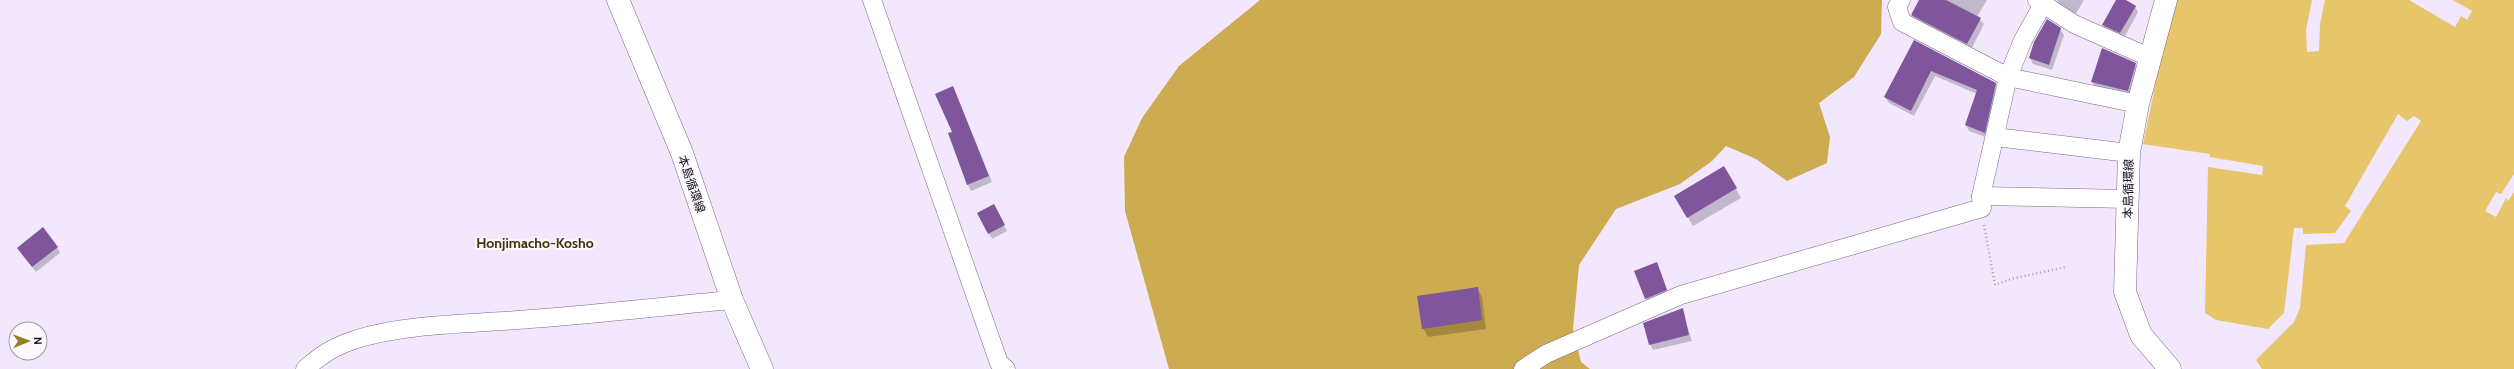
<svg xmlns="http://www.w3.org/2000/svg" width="2514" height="369" font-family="Cabin,'Noto Sans JP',sans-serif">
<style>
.forest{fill:#cdab51}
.water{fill:#e7c56b}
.shadow{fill:#0003}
.building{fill:#7f559c}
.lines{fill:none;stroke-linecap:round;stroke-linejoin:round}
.minor-casing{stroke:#786a83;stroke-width:19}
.secondary-casing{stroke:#786a83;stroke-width:23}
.path{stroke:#aba1b3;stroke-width:2.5;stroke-dasharray:1 3;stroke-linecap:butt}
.minor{stroke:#fff;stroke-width:18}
.secondary{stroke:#fff;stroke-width:22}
.labels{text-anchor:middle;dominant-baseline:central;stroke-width:4;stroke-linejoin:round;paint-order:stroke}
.street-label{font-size:12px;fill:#151019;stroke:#fbf8fe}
.quarter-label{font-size:14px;font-weight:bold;fill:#42340a;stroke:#fbf8fe}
</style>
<rect width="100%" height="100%" fill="#f3e7fe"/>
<polygon class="forest" points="1260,0 1882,0 1881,34 1854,77 1819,103 1830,137 1827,163 1787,181 1756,159 1726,146 1712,161 1680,184 1616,209 1579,265 1573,329 1581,362 1590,369 1169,369 1125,211 1124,157 1142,118 1179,66"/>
<polygon class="water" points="2173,0 2312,0 2306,30 2307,52 2319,51 2320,24 2325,0 2409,0 2455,27 2461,16 2467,20 2472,11 2453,0 2514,0 2514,174 2501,194 2496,192 2485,211 2496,217 2506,198 2508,201 2514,192 2514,369 2262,369 2256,360 2294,322 2300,308 2306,245 2344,243 2421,121 2414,116 2407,121 2398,114 2345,206 2351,211 2335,233 2303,234 2303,228 2294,228 2284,313 2268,329 2216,320 2205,313 2208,167 2262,175 2263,166 2210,157 2210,154 2143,144"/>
<g class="shadow">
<polygon points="1920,0 1987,0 1977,17 1984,24 1971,50 1916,21 1912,15"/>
<polygon points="2057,0 2084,0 2075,15 2060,5"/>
<polygon points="2118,0 2124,0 2135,6 2138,12 2124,38 2107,31 2103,25"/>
<polygon points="2060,29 2064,35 2052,70 2033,64 2030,58"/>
<polygon points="1915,42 1995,83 1999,90 1988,138 1969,131 1966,125 1977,94 1935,76 1914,116 1889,103 1885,97"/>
<polygon points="2135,64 2139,70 2132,97 2096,88 2092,82"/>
<polygon points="956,93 992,182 971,191 968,185"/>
<polygon points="1724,167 1741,198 1693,226 1675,196"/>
<polygon points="993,205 1007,231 992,239 978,213"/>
<polygon points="57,247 60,253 36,272 22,254"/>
<polygon points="1660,270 1669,296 1649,305 1635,271"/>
<polygon points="1477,288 1482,297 1486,329 1428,337 1423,328"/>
<polygon points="1682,309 1692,341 1653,350 1650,344"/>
</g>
<g class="building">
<polygon points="1919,0 1946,0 1981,18 1967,44 1911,15"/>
<polygon points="2116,0 2126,0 2136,6 2120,33 2102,25"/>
<polygon points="2047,19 2061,28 2049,65 2029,58 2034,42"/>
<polygon points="1914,40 1996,83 1985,133 1965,125 1977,90 1931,71 1911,111 1884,97"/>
<polygon points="2102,48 2136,63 2128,91 2091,82"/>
<polygon points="953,86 989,176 967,185 948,133 952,132 935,94"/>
<polygon points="1724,166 1737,188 1687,218 1674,196"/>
<polygon points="994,204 1005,225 988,234 977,213"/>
<polygon points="43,227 58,247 32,267 17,248"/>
<polygon points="1657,262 1667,290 1645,299 1634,271"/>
<polygon points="1478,287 1482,320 1422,329 1417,296"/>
<polygon points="1683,308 1689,335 1649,345 1643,323"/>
</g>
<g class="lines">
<defs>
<g id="minor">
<polyline points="872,0 999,363 1006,369"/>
<polyline points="1901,0 1897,7 1902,22 2008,77 2023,40 2043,4"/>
<polyline points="2037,0 2074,24 2151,58"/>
<polyline points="1995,137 2129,153"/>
<polyline points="1981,196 2128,199"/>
<path d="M305,369C322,354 335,346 357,339C408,323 477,324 530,319C598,314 665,306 732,300"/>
<polyline points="1523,369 1546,354 1681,295 1982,208 1981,196 2008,77 2138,104"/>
</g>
<g id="secondary">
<polyline points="618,0 682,153 732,300 762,369"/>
<polyline points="2166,0 2138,104 2129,153 2125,292 2141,335 2170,369"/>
</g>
</defs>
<use href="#minor" class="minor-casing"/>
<use href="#secondary" class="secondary-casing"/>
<polyline class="path" points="1984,225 1995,285 2011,279 2066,267"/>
<use href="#minor" class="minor"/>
<use href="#secondary" class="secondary"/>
</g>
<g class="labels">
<g class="street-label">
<text transform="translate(692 184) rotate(71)">本島循環線</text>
<text transform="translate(2128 189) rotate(-89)">本島循環線</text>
</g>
<g class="quarter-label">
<text x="535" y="243">Honjimacho-Kosho</text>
</g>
</g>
<g transform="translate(28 341) rotate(89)"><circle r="19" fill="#fbf8fe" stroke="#9f9ba2"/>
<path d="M0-3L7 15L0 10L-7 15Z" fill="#997b24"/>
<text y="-6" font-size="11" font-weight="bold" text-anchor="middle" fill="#151019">N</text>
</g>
</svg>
